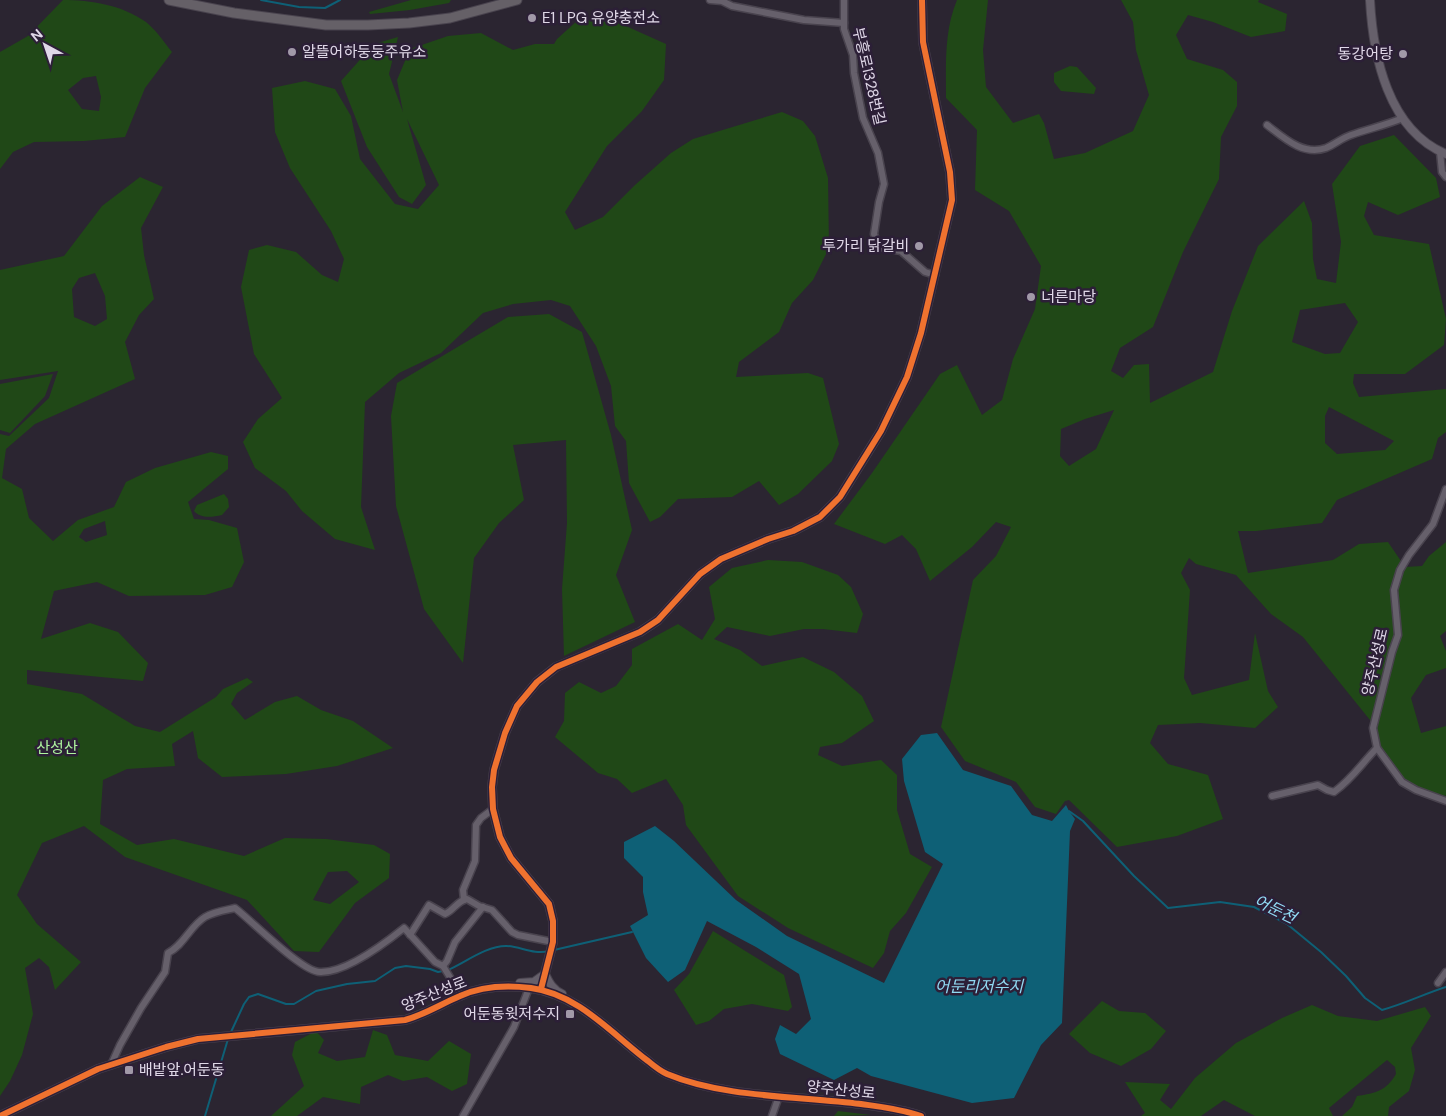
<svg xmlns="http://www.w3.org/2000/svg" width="1446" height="1116" font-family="'DM Sans','Noto Sans KR',sans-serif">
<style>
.green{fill:#204817;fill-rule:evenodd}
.water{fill:#0e6076}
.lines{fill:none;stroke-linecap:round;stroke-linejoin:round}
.stream{stroke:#0e6076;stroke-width:2}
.minor-casing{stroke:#49434e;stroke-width:9}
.tertiary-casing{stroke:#49434e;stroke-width:10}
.secondary-casing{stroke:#49434e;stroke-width:11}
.minor{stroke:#66606b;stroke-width:6}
.tertiary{stroke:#66606b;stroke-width:8}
.secondary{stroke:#656067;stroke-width:9}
.cycleway-casing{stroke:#2c1f37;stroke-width:9}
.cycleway{stroke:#ef722f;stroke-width:6}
.poi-dot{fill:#a199a8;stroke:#2c1f37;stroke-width:2}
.labels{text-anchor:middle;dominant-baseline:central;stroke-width:5;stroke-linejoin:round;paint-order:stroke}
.poi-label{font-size:15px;fill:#e0d8e8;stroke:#2c1f37;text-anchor:start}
.street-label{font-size:15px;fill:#e0d8e8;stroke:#2c1f37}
.park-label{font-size:15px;fill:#aef59f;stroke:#2c1f37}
.water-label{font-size:16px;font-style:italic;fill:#91daf3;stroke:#2c1f37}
</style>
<rect width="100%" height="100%" fill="#2b2531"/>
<g class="green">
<path d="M63,0C91,0 122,5 146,22C156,30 164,42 172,52L145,88L125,137L84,141L34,142L13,152L0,169V52L28,36ZM96,76L101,97L99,111L82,109L68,90L83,78Z"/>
<polygon points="411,0 451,0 449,3 410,10 370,14 369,12"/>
<path d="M957,0H988L983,50L986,87L1013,123L1039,114L1044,123L1054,159L1085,153L1133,131L1149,95L1136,50L1133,22L1121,0H1259L1258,2L1287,14L1285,31L1251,37L1213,22L1188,15L1176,35L1187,59L1223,70L1237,82V106L1221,137L1219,179L1183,252L1153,327L1120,348L1111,371L1123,378L1134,365L1149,364L1150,403L1213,372L1232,311L1258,246L1304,201L1312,223L1313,259L1317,279L1336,283L1341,242L1332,184L1360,146L1394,135L1436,178L1440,197L1398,215L1368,202L1364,216L1374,235L1429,244L1446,319L1444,345L1405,374H1354L1353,383L1359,397L1446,389V432L1438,438L1432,459L1337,500L1322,523L1256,531H1238L1248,573L1333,560L1359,544L1388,542L1405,567L1422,566L1429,556L1446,542V631L1440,636L1446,651V668L1426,675L1411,698L1421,733L1446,726V796L1433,793L1406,782L1380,748L1374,725L1303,637L1271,614L1236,575L1196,564L1189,558L1181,573L1190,590L1184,678L1192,695L1249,680L1255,633L1268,691L1278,707L1255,728L1200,723L1158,725L1150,743L1168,764L1208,775L1223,819L1177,836L1117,847L1069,800L1065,801L1056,814L1035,807L1016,782L965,761L941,727L973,580L996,556L1011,527L996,522L972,547L930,581L916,549L902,535L885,544L834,524L872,473L940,374L957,365L982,415L1002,400L1013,359L1035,309L1041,266L1009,211L975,190L977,130L946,98C946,65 944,31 957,0ZM1345,303L1358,322L1340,353L1325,354L1292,342L1300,310ZM1329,407L1394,441L1385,450L1337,454L1325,443V416ZM1114,410L1096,449L1069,466L1060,456L1061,429L1085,419Z"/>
<polygon points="608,18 666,44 664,80 642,111 607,146 565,212 575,230 603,217 635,185 671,153 693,139 782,112 803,121 815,136 828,178 829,248 813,280 792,303 779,332 739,362 736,377 808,373 823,378 839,444 832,461 798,494 779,505 759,481 732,497 678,499 660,517 650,522 629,483 626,441 615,426 611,386 596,346 570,306 551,300 513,304 483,313 441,353 399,373 365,402 361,507 375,550 335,539 302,511 286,491 255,468 243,442 258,419 282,398 254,354 241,287 249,250 267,245 296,252 322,275 338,282 344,259 331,231 290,168 275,132 272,88 305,81 335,89 351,116 360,159 395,204 418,209 439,185 407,119 426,185 412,204 399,197 367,147 341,81 374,44 398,37 389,74 403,112 397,80 410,49 448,36 481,33 513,50 535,44 554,44 557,39 577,21"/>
<polygon points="1070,66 1077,67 1096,88 1094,94 1061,91 1054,82 1054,73"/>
<path d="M140,177L163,187L141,228L144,255L154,299L139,315L125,342L135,379L35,424L6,449L2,478L22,489L29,518L53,541L78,520L114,507L126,482L155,468L211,452L228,456V469L188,502L194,519L209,520L237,528L244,562L232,587L205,595L129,596L97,582L54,591L41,639L90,623L118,632L148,663L143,681L27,670V684L82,694L135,726L160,732L216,697L223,689L247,678L253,682L237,693L231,704L245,720L275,702L297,696L321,710L353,721L393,748L337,766L286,774L222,777L198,758L193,731L172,744L175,766L127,769L103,780L100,824L137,845L174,839L244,856L285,838L326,839L374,845L390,854L389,878L355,903L319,952L294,951L247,900L125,857L84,826L42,843L17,895L37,924L81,962L55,990L49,967L39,958L25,968L33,1014L22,1055L10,1081L0,1096V434L9,436L49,398L58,371L0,380V270L64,256L102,206ZM95,273L105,296L107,319L95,326L74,317L72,289L79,278ZM105,521L107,535L86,542L79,537L84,529ZM347,871L359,882L330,904L313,900L328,872Z"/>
<polygon points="549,314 582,332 611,435 632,530 616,575 635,622 564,656 562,589 567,523 566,440 513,445 524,500 499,523 474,558 463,663 424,609 396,506 391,416 397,383 508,317"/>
<polygon points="53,374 45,396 10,433 0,430 0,384"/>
<path d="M224,494L228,499L229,507L222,515C212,517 201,519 194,511L197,505Z"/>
<polygon points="768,560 802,562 838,575 851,587 863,614 857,633 823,629 804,629 770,636 727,627 714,639 740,650 762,666 803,657 834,672 862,696 874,721 842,743 820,747 818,755 842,766 881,760 897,775 897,810 910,854 932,867 906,913 890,931 884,953 873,968 788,928 738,896 686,825 683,805 666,779 632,793 617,779 598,773 555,737 564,721 565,693 579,682 601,693 616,686 632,665 632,649 678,624 702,640 715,619 709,587 732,568"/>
<polygon points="713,931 784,975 792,1007 788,1011 752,1004 724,1009 709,1021 696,1025 674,990 689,974"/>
<polygon points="1102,1001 1119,1011 1145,1013 1166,1031 1151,1049 1121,1066 1090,1053 1069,1034"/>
<path d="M1312,1005L1338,1016L1377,1021L1425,1007L1431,1016L1411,1048L1415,1070L1409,1091L1389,1107L1388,1116H1342L1352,1107L1357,1096C1376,1093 1386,1091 1396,1074L1395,1067L1387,1060L1329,1108L1333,1116H1255L1224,1100L1201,1116H1141L1145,1113L1125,1082L1170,1084L1160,1100L1171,1109L1195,1078L1236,1043L1282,1018Z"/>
<polygon points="373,1030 387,1035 395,1055 428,1061 449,1041 471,1054 467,1084 452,1091 427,1077 403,1081 388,1075 361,1087 360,1104 323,1097 297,1116 271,1116 304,1086 292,1055 295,1042 316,1031 324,1040 318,1053 337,1061 365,1057"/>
<polygon points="838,1111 871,1115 834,1116"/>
</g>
<polygon class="water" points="937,733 963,770 1011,786 1032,815 1052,821 1066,805 1069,811 1075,819 1070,831 1062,1023 1041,1045 1014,1098 972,1103 871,1076 857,1068 834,1080 780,1054 775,1039 780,1025 796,1034 811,1019 799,974 756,947 707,921 685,970 668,982 646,958 630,926 648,915 643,892 643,877 624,858 624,842 655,826 674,841 736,900 787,936 884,983 943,864 925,852 904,781 902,759 921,735"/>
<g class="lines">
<g class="stream">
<polyline points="261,0 299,7 325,8 340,0"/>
<path d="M1069,811L1083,821L1134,876L1168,908L1220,902L1254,907L1287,924L1321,952L1346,976L1365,998L1382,1010C1404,1004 1424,994 1446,987"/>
<polyline points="554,950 632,932"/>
<path d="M448,970C466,962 486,946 506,946C520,946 533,955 549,951"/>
<polyline points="231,1032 244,1004 249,997 258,994 286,1004 294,1004 316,991 347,984 375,981 395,968 406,966 430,969 438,972 443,971"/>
<polyline points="205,1116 228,1039"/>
</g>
<defs>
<g id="minor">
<polyline points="710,0 722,1 732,6 804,20 844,23"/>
<polyline points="844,0 844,29 853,55 854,73 863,118 878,153 884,184 879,202 874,234 879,247 901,251 925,272 935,275"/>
<path d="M1267,125C1284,138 1303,156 1326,148C1335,144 1342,138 1351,135C1368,129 1386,125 1403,118"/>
<polyline points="1440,152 1442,172 1446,177"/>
<polyline points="1446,489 1433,524 1409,555 1400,570 1394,590 1398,635 1392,652 1373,728 1377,748 1402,782 1416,790 1446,801"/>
<path d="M1272,796L1318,785L1327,790L1334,792C1353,778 1362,763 1377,748"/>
<polyline points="464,900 463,890 475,861 476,825 481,818 493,809"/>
<path d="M410,935L429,905L445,914C454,910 457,901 467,899L479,906L492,910L512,932L518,935L553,942"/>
<polyline points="443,966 447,961 455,942 483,907"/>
<polyline points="1438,983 1446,972"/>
<path d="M111,1065L120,1045L141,1008L165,972L168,953C184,945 190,926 205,917C213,912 226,910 235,908C252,921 302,972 320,972C346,973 384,944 404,928L435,962L443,966L461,995"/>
<polyline points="463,1116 514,1027 529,988"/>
<polyline points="772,1116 779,1096"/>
</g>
<g id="tertiary">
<path d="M1370,0C1373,56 1388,130 1446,154"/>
<path d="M520,983L534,982L545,974C549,983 553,990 562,994"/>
<polyline points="541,989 553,942 553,921 549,904 511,858 500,837 493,809 492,787 494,770 505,733 517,706 537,682 556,667 640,632 658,620 700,574 721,559 768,539 793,531 820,517 840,497 881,431 907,377 921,333 952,200 950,172 923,42 922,0"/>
<path d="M0,1116L98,1069L166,1047L198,1039L405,1020C424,1015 441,1004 460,996C482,986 507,985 531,988C578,994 612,1034 648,1061C654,1066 660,1071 667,1074C724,1098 800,1096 861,1104C882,1107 901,1109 921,1116"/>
</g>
<polyline id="secondary" points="169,0 234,13 326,25 368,25 409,23 450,18 517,0"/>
</defs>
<use href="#minor" class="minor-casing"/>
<use href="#tertiary" class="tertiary-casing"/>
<use href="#secondary" class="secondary-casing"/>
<use href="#minor" class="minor"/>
<use href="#tertiary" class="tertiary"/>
<use href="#secondary" class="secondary"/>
<defs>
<g id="cycleway">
<polyline points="541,989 553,942 553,921 549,904 511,858 500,837 493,809 492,787 494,770 505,733 517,706 537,682 556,667 640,632 658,620 700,574 721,559 768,539 793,531 820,517 840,497 881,431 907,377 921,333 952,200 950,172 923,42 922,0"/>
<path d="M0,1116L98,1069L166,1047L198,1039L405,1020C424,1015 441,1004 460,996C482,986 507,985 531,988C578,994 612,1034 648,1061C654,1066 660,1071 667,1074C724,1098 800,1096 861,1104C882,1107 901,1109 921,1116"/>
</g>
</defs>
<use href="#cycleway" class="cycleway-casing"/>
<use href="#cycleway" class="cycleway"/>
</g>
<g class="poi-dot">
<circle cx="532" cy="18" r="5"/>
<circle cx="292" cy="52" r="5"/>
<circle cx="1403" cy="54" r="5"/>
<circle cx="919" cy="246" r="5"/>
<circle cx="1031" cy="297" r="5"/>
<rect x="565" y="1009" width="10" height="10" rx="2.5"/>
<rect x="124" y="1065" width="10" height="10" rx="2.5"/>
</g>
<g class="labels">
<g class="poi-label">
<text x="542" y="18">E1 LPG 유양충전소</text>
<text x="302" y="52">알뜰어하둥둥주유소</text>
<text x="1393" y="54" text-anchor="end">동강어탕</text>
<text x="909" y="246" text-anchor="end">투가리 닭갈비</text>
<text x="1041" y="297">너른마당</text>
<text x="560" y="1014" text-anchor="end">어둔동윗저수지</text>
<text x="139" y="1070">배밭앞.어둔동</text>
</g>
<g class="street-label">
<text transform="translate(869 76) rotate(77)">부흥로1328번길</text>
<text transform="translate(1375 662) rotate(-77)">양주산성로</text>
<text transform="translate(434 994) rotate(-22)">양주산성로</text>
<text transform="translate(841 1090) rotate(6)">양주산성로</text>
</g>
<g class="park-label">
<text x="57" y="748">산성산</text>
</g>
<g class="water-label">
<text transform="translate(1275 909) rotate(26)">어둔천</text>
<text x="979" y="986">어둔리저수지</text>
</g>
</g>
<g transform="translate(45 45) rotate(320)" stroke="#2c1f37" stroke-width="4" paint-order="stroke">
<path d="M0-4L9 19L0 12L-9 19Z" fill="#e0d8e8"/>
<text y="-8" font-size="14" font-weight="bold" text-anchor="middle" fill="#e0d8e8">N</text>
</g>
</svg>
